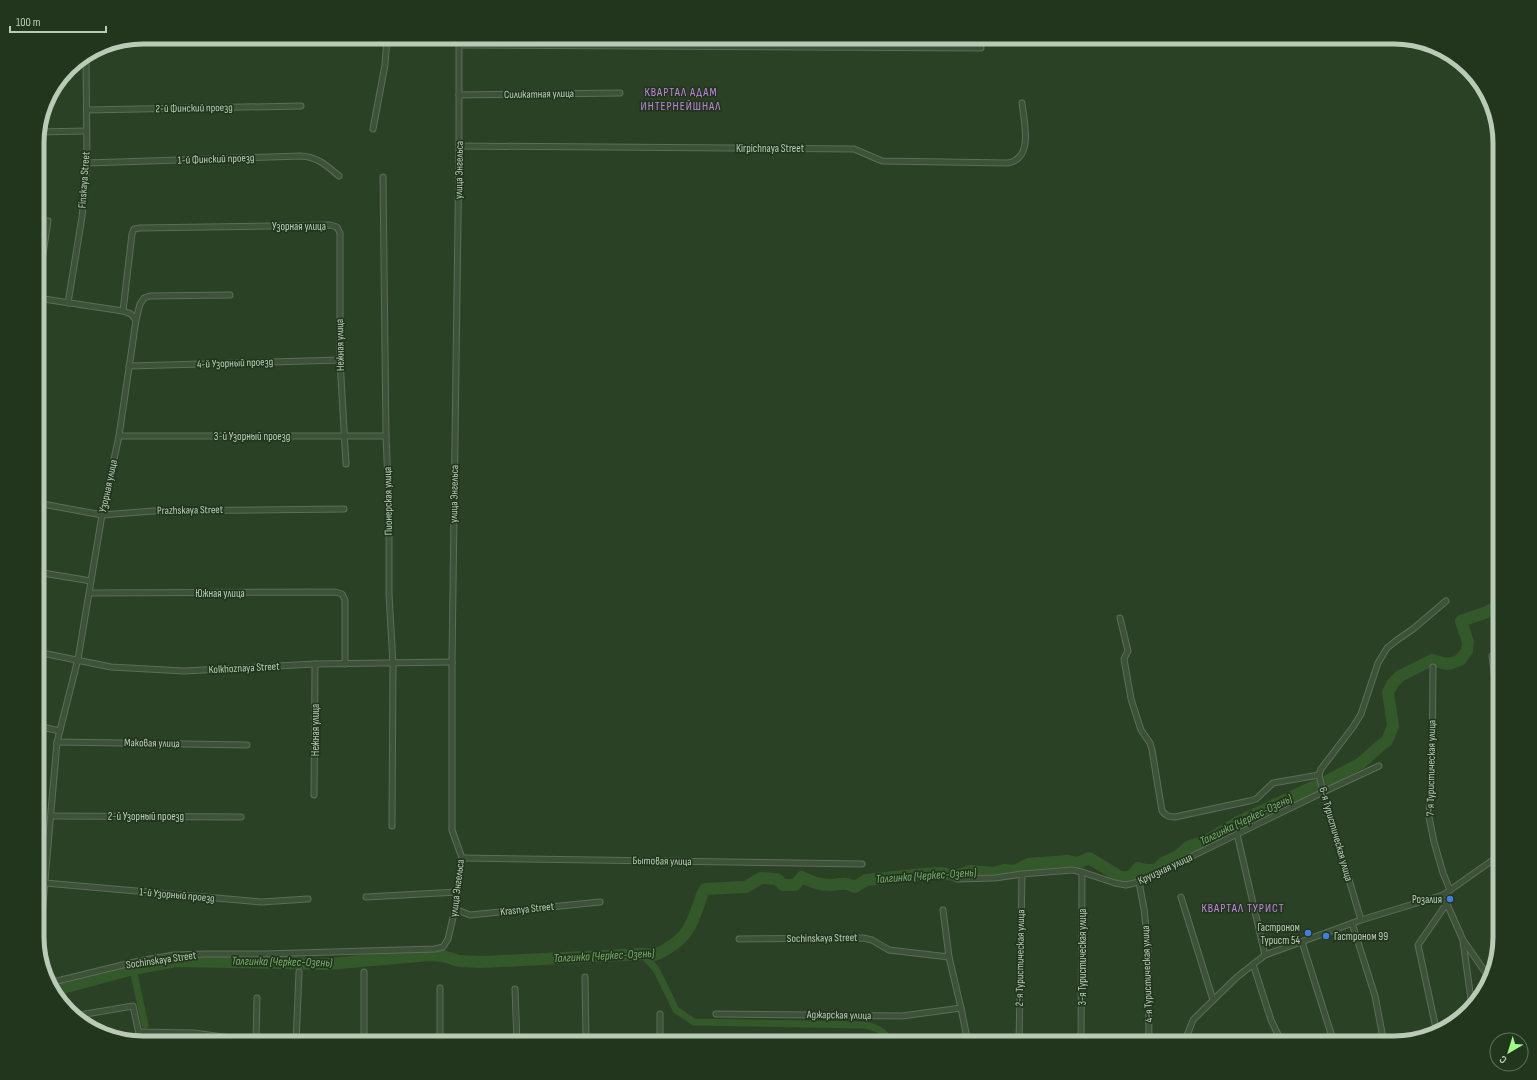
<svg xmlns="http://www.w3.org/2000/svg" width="1537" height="1080" font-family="'Sofia Sans Condensed',sans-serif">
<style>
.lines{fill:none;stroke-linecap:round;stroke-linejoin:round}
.canal{stroke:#33582a;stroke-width:7}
.river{stroke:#33582a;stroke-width:12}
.street-casing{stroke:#5b6e57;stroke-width:7}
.street{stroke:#3e5139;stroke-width:5}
.shop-dot{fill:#3f7fe0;stroke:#22361e;stroke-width:1.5}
.labels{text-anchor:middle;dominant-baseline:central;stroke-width:3.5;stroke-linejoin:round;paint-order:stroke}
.street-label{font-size:11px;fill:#b9cbb6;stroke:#22361e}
.poi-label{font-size:11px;fill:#b9cbb6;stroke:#22361e;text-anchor:end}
.neighbourhood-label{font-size:12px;letter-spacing:1px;fill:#c183e1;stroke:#22361e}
.water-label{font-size:12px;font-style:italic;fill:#7aab6e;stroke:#22361e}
.rim{fill:none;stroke:#b9cbb6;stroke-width:5}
</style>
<rect width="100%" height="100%" fill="#2b4125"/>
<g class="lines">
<g class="canal">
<path d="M642,954L656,969L676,1010L694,1022L865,1025C882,1029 882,1032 894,1043"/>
<polyline points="133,969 145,1025"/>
<polyline points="148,1040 148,1043"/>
</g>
<g class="river">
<polyline points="1327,781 1361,763 1381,745 1387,741 1393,726 1388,692 1393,683 1400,676 1432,660 1447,664 1452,663 1460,660 1467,651 1468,642 1461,621 1487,612 1500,604"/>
<path d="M52,991L133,969L176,961L329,964L429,955L443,956L459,961L482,962L642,954C656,956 656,955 668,948C685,938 691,927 697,909C701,900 700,897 705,889L746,887L761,878L777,879L783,885H795L802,877C811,882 820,885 830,885C842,885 841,881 855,887L866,880L924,874L942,873L956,876L970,871L993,873L1004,870L1015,871L1028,864L1067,861L1078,863L1089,858L1122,878L1132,876L1138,868L1146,870H1156L1163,863L1178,856L1188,847L1208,840L1238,822L1315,786"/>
</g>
<defs>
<g id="street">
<polyline points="459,45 981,48"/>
<polyline points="459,95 620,93"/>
<polyline points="87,110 301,106"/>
<polyline points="373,129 385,65 387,37"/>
<polyline points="38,132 86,131"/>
<path d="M459,146L854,149L882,161L1008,163C1034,158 1024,123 1022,103"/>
<path d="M87,163L301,156C318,157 327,166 339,176"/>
<polyline points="383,177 386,436 389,507 389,594 393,664 392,826"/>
<polyline points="37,293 48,221"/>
<polyline points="37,298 123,311"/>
<polyline points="68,303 82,217 87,163 86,56"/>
<polyline points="136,320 140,304 144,298 150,296 230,295"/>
<polyline points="129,366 340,360"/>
<polyline points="119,436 386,436"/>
<polyline points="37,503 102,515 153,511 344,509"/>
<polyline points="37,572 91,581"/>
<polyline points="90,593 335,592 342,594 345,600 345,664"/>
<path d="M1120,618L1128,651L1124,659L1131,699L1141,730L1150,743L1152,750L1162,811C1166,816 1169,817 1175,817L1249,801L1256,799L1273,783L1319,775"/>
<polyline points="37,652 111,667 184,671 315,664 452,662"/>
<polyline points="1492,656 1500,718"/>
<polyline points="1433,667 1432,773 1429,817 1434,842 1443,873 1450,890"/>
<polyline points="37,726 60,731"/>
<polyline points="57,742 247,745"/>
<polyline points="314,795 315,664"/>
<polyline points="51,816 241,817"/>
<polyline points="1237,834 1265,955"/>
<polyline points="462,858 862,864"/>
<polyline points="957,879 995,878 1022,874 1072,870 1082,872 1115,883 1126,885 1139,882 1323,792 1379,766"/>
<polyline points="1139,882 1144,909 1148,946 1149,1043"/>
<polyline points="45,883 261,902 308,899"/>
<polyline points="1443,895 1463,940 1490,979"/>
<polyline points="366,897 458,892"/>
<polyline points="1181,897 1213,1000"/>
<polyline points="455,909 470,915 600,902"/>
<polyline points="943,910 949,957 961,1008 968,1043"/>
<polyline points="1361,920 1323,792 1319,775 1321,769 1353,727 1361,714 1378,663 1387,648 1397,640 1413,629 1446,601"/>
<polyline points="1352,923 1375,996 1384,1043"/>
<polyline points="739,939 863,938 872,940 889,950 949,957"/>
<polyline points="1463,941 1472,1007"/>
<polyline points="1302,942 1334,1043"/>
<polyline points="39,950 57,742 78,659 102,515 119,436 135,327 136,320 131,314 123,311 132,234 134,229 140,228 330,225 337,227 340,233 340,360 346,464"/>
<polyline points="1253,964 1271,1020 1282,1043"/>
<polyline points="585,977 586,1043"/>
<polyline points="49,983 139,961 174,955 205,954 264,954 435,949 443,947 448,939 455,909 462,858 452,830 452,662 459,146 459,37"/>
<polyline points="440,988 440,1043"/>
<polyline points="515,989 517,1043"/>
<polyline points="660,1014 660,1043"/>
<polyline points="716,1014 902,1016 961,1008"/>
<polyline points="74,1016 133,1006 141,1043"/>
<polyline points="139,1032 194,1033 267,1043"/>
<polyline points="1437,1033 1418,945 1447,903"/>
<polyline points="715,1040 715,1043"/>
<polyline points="256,1041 257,998"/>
<polyline points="851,1041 851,1043"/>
<polyline points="296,1043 299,972"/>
<polyline points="364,1043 364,972"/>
<polyline points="1019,1043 1022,874"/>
<polyline points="1081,1043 1082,872"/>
<polyline points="1184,1043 1193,1020 1202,1011 1237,977 1265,955 1361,920 1443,895 1500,855"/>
</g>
</defs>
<use href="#street" class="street-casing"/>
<use href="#street" class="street"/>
</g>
<g class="shop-dot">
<circle cx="1450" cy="899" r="4"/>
<circle cx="1308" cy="933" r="4"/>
<circle cx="1326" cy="936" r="4"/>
</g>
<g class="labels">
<g class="street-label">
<text transform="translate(539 94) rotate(-1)">Силикатная улица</text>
<text transform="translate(194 108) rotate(-1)">2-й Финский проезд</text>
<text x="770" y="148">Kirpichnaya Street</text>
<text transform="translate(216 159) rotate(-2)">1-й Финский проезд</text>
<text transform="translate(459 170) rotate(-89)">улица Энгельса</text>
<text transform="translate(84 180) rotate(-86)">Finskaya Street</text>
<text x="299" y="226">Узорная улица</text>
<text transform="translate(340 345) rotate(-91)">Нежная улица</text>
<text transform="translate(235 363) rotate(-2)">4-й Узорный проезд</text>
<text x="252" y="436">3-й Узорный проезд</text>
<text transform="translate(108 486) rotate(-78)">Узорная улица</text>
<text transform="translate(454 494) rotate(-89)">улица Энгельса</text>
<text transform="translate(388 501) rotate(-91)">Пионерская улица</text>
<text transform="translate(190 510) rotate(-1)">Prazhskaya Street</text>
<text x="220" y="593">Южная улица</text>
<text transform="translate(244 668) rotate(-3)">Kolkhoznaya Street</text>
<text transform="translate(315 730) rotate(-90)">Нежная улица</text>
<text transform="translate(152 743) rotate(1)">Маковая улица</text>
<text transform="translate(1431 768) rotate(-89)">7-я Туристическая улица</text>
<text x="146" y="816">2-й Узорный проезд</text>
<text transform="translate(1336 834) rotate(74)">6-я Туристическая улица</text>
<text transform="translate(662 861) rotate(1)">Бытовая улица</text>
<text transform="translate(1165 869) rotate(-25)">Круизная улица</text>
<text transform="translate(457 888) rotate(-83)">улица Энгельса</text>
<text transform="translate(177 895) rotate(5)">1-й Узорный проезд</text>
<text transform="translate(527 909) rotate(-6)">Krasnya Street</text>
<text transform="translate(822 938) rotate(-1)">Sochinskaya Street</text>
<text transform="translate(1082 957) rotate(-90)">3-я Туристическая улица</text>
<text transform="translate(1020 958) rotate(-89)">2-я Туристическая улица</text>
<text transform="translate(161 960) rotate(-8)">Sochinskaya Street</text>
<text transform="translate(1147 974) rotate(-92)">4-я Туристическая улица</text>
<text transform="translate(839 1015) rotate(1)">Аджарская улица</text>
</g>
<g class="poi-label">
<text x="1442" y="899">Розалия</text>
<text x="1300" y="927">Гастроном<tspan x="1300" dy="13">Турист 54</tspan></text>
<text x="1334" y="936" text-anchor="start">Гастроном 99</text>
</g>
<g class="neighbourhood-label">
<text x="681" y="92">КВАРТАЛ АДАМ<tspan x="681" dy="14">ИНТЕРНЕЙШНАЛ</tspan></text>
<text x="1243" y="908">КВАРТАЛ ТУРИСТ</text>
</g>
<g class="water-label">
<text transform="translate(1246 820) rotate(-26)">Талгинка (Черкес-Озень)</text>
<text transform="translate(926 876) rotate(-4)">Талгинка (Черкес-Озень)</text>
<text transform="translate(604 956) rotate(-3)">Талгинка (Черкес-Озень)</text>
<text transform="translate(282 962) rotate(1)">Талгинка (Черкес-Озень)</text>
</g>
</g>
<path d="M0 0H1537V1080H0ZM143 44H1394A99 99 0 0 1 1493 143V937A99 99 0 0 1 1394 1036H143A99 99 0 0 1 44 937V143A99 99 0 0 1 143 44Z" fill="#22361e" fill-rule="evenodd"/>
<path class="rim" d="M143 44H1394A99 99 0 0 1 1493 143V937A99 99 0 0 1 1394 1036H143A99 99 0 0 1 44 937V143A99 99 0 0 1 143 44Z"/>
<g transform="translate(1509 1052) rotate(218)"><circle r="19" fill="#22361e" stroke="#5e725b"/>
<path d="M0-3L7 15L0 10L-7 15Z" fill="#9dfb8b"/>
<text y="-6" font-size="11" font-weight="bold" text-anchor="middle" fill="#b9cbb6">С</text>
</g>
<path d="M10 26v6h96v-6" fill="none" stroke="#b9cbb6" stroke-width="2"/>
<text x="16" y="26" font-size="12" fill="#b9cbb6" stroke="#22361e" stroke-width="3" paint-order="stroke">100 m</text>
</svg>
